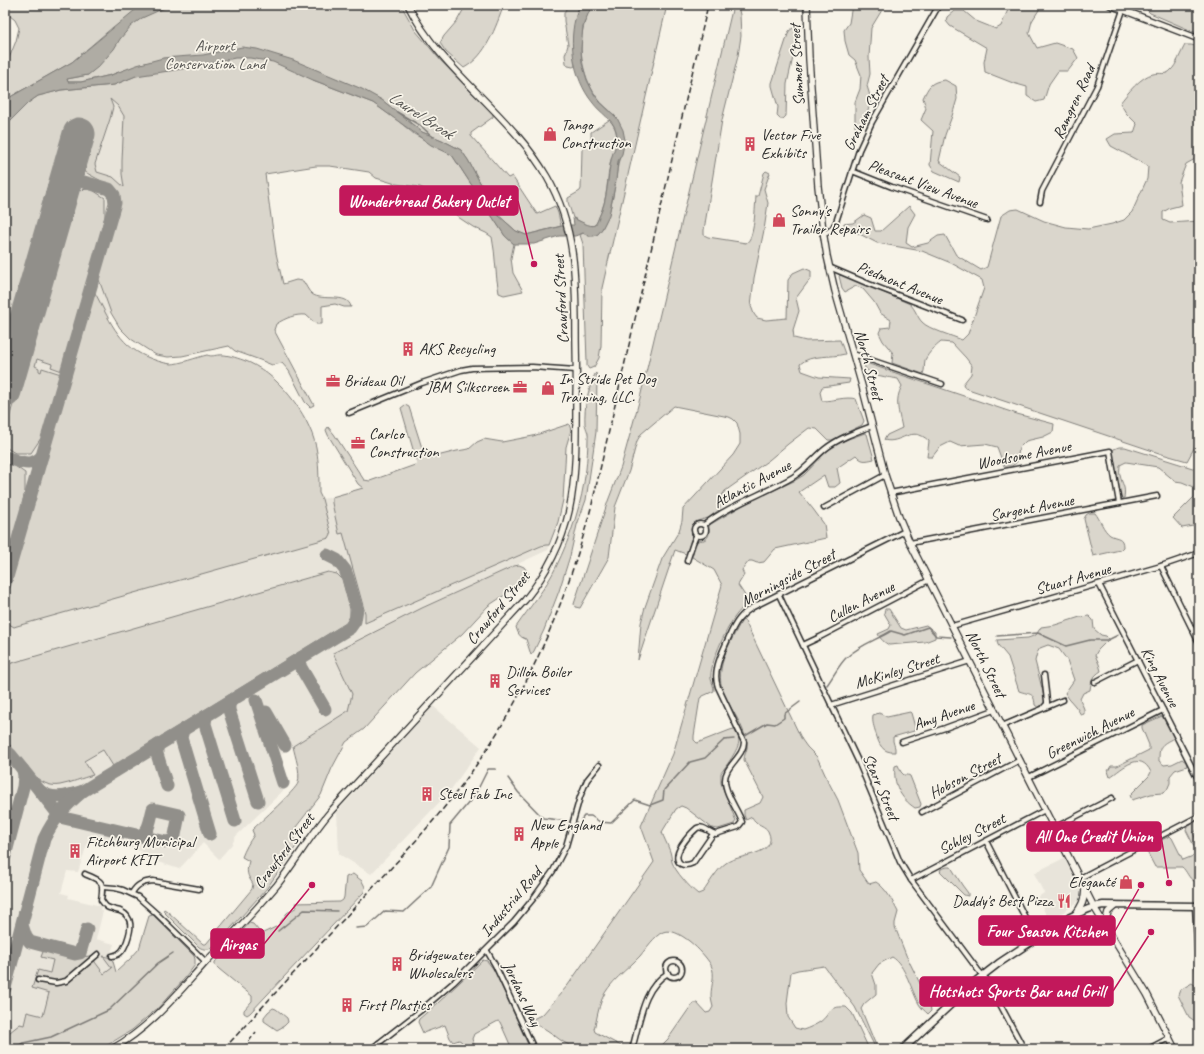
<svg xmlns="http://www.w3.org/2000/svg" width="1204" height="1054" font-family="Caveat,sans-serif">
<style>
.built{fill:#e8e4da}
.green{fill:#dad6cc;stroke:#82807c;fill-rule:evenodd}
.water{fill:#afaca4;stroke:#7a7874}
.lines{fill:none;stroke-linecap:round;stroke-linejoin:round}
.stream{stroke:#7a7874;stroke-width:1.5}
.taxiway{stroke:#918f8a;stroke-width:13}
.runway{stroke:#918f8a;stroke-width:33}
.street-casing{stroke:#2b2b2b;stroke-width:7}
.secondary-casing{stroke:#2b2b2b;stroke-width:8}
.primary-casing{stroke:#2b2b2b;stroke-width:9}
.street{stroke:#f7f3e8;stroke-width:4}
.secondary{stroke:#f7f3e8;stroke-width:5.5}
.primary{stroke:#f7f3e8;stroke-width:6}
.rail{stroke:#2b2b2b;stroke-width:1.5;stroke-dasharray:6 3;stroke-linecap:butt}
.labels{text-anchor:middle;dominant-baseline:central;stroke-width:3.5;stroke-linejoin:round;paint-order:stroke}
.park-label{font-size:16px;fill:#575653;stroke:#f7f3e8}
.street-label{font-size:16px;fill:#2b2b2b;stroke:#f7f3e8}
.poi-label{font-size:16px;fill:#2b2b2b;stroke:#f7f3e8;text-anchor:start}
.water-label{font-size:17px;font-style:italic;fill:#53524f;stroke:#f7f3e8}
.leader{fill:none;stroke:#c2185b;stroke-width:1.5}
.callout-dot{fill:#c2185b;stroke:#f7f3e8;stroke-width:1.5}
.callout{fill:#c2185b;stroke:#c2185b;stroke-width:1.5}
.callout-label{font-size:17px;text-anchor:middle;font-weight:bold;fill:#fff}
</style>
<rect width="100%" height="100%" fill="#f7f3e8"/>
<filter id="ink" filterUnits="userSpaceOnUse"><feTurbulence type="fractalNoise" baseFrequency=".025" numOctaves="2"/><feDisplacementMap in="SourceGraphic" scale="8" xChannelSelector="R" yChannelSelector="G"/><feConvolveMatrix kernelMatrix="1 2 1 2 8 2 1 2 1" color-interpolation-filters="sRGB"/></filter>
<g filter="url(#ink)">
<g class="built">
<polygon points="123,84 132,121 116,271 90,441 297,506 493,452 566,457 563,500 558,522 548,550 422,608 352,694 348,711 279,755 288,782 287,787 236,836 232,844 219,859 203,843 179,869 140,856 141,851 89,838 78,872 67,871 61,893 69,895 68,898 101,906 100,910 103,911 96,939 114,944 111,953 115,972 14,1049 5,1049 5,168"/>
<polygon points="433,706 481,747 450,791 371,874 339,854 337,812"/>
<polygon points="1064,858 1081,891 1080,899 1076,903 1049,922 1038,897 1044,893 1034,873"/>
</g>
<g class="green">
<path d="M5,5H49L51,8L63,5H401L415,30L441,61L493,114V117L471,133V136L508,178L512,176L537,214L555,206L558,213L561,226L526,235L516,231L497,214L468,160L461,150L442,140L422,132L382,100L313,80L373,103L397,120L414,134L452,155L505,236L514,244L511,258L513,273L523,291L504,295L499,293C495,274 496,256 492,237L486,233L473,227L458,217L443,199L432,193L420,187L396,184L376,178L369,172L330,166H316L265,174L276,253L283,284L296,280L303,281C306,285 308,291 312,294C322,302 348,292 351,307H344L335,304L322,306V324H316L306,315C295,314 286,318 276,324L274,330L314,405L310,407L305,402L289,371L282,363L272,365L260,360L235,351L229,346L182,356L168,357L156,355L131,339L120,328L111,313L98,277L119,203C118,186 108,185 94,177C90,175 85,172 81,169L90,136L68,130L5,349V126L28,103L38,96L61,90L114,85L138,75L125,70L111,75L81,82H68L67,79L88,75L113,27L72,62L12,96L5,101V68L16,41L19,28L15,20L5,12ZM110,99L118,106L124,116L122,161V174L124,187L113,177L97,172L95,164L110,119L113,107Z"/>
<path d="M466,5H504C495,28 487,55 464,68L446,52L440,43L444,36L457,21Z"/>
<path d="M568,5H580C571,25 573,45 575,66L573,67L568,66L566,63L565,55L568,45L564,21V13Z"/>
<path d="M592,5H667L602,288L601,346L599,358L594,367L589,369L587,366V362L583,244L580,235L583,233L589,236L598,234C613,215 614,188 618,165C618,161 621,157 621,153C622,148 619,125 617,120C616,114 603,106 599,100C583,80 577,49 584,25C585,18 589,11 592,5Z"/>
<polygon points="852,5 885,5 871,28 869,57 870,74 867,86 871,99 865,123 860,129 855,127 855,102 860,89 861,75 855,60 849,55 845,41 844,30 849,23"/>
<polygon points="1010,5 1042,5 1032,21 1029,33 1037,48 1055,43 1073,49 1078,58 1068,71 1058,71 1049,84 1044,100 1036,102 1027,96 1027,87 1013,83 985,72 984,62 987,48 950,26 946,21 947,17 954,11 964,11 976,21 996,29 1001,26"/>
<polygon points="1150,5 1199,5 1199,34 1150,13 1147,10"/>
<path d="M737,7L739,10L740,15L741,36L738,56L722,120L704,230V235L708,237L746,243C755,239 755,206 756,196H758L764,173L766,171L770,173L764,189L768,203L764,230L754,278L751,306L754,314L757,318L766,320L787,318L788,280L793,273L804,268L811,271V278L796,298L799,311L793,330L794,338L806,341L840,340L845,354C831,358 811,354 800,364L802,371L819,377L850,379L849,383L822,387L820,392L822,401C833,401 846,396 856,399L864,421L862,425L832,440H828L817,429L809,428L788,444L769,460L725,491L721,497V506L719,510L708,518L697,521L693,524L691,528L692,537L686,554L675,550L638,660L641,623L645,607L662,559L679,531L682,521L683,509L733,455L740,444V434L737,423L733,419L729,417L674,406L641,434L637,441L629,471L615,507L609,557L580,608L575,607L574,604L608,501L621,467L640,398L732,10Z"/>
<polygon points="793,28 798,32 798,35 787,84 786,116 783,119 780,119 777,116 778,107 772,86 772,83 789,31"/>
<path d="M1185,45H1191L1199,47V78L1196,88L1199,114V159L1197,158L1186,164L1179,182L1182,205L1170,208L1163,212V220L1170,223L1199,221V439L1187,461L1162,454L965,388L963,384L971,374L972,366L966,358L952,343L941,342C935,347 929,352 925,360C924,365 925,370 923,374L892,363L893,353L883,341L879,333L881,328L890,327L891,320L880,313L874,302L863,289L856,286L845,292L842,288L839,276L841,275L848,277L910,304C916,310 917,317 922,322C928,329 953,336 962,340L968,334L984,288L982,280L951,263L922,251L877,243L848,228L843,224L853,223L864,215L871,218L875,231H881L909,206L915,214L908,227L906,243L912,247L928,243L938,236L945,235L956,255L981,270L987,267L1001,216L1010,210L1018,209L1044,221L1066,227L1088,229L1112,224L1124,220L1132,212L1147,179L1148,166L1111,146L1107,139L1115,134L1134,133L1137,124L1126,113L1120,103C1127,94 1141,76 1153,74C1160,72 1166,76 1171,70C1176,66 1181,52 1185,45Z"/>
<path d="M945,80L956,86L957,99L952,116L945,135L939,161L960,177L959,182L934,171L930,165L933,131L921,120L926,108L923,98C929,86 930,82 945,80Z"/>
<path d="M609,120C614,124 617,132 617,139C617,147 613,153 611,160C606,180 609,196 599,217C598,220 596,225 592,226C588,227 578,220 573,218L568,202V198L580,191L581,189L582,149L591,143V132Z"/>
<polygon points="91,189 105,198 105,216 95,256 62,371 51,367 52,364 37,359 35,366 39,368 39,371 41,372 42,368 61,374 55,397 41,438 31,453 15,453 5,447 5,432 75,190"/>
<path d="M94,291C109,318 117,344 147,357C154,360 163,363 171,364C179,364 198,357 207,355C212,357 215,355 219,355C226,354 237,358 243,360C276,371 309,414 316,447C319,462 319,478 319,493L322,499L331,534L329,538L17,626L14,627L9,624L5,637V599Z"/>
<path d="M866,363L1017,414L1054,424L1053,432L1043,437L1026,441L1019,448L1017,462L1012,466H1004L997,447L985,444L959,446L950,442L940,447L932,457H927L929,441C911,424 901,445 884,440L887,435L902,428C899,412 894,401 902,386L898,379C889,377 868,376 864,366Z"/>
<path d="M596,373L597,378L596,432L586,500L577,525L570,556L559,591L544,630L534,651L531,655L526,639C519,637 518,633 516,627C529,608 546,588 556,567C571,536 582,503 586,469C587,459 588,448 588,438C589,433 586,429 585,424C584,406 588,390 595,374Z"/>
<polygon points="405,405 409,407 423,451 427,458 433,457 457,451 469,449 477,442 484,439 502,442 533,436 569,424 571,430 566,447 563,500 558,522 549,545 546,545 541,546 365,623 365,613 343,533 339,534 332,503 332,497 363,488 358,484 328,435 326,430 328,427 334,434 364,480 370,481 415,465 417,463 401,408"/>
<path d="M865,433L867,434L874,459C865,461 862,462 856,455L837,468L840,483L835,487H828L824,475L799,492L813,509L824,524L826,538L775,549L764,562L757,563L752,561H749L742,570L744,575L738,585L746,597C744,609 740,609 734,618C726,630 709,664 711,679C712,683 714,686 714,691L703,696L700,698L694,736V740L697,743L730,730L734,729C736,733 739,737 739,741C739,749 726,766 721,773V783L736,821L734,824L718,829L712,828L686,808L681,806L676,809L662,832C664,839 667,843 669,849C671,853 671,857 672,862C675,871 690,888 698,894L703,892C709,884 717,869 726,863C738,854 780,856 768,831C765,826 759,825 756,822C755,822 752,817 752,817L746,820L744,815V810L760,803L763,797L744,760C744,755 746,753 747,748C748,745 746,739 745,736C741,721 729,707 723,692C714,667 731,641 742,620L745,621L802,740L807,747L817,757L827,779L838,800L858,853L859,870L869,884L876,882C886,888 893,902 898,912L895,923V927L906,955L930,1004L931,1011L928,1014C925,1011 921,1008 919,1004C912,992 905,964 892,957L879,964L872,973L876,985V994L864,1004L861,1009L875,1043L879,1049H876L855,1007L824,966L798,970L791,972L787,1003L788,1017L795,1028L803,1030C809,1028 815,1025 820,1022C832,1013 826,1006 846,1007L852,1013L869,1049H846L839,1046L836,1049H658L668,1039L693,1003H697L706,1013L710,1012L713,1007C712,1003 711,999 711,995C711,985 716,975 711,965C704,953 678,926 663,932C654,936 646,949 640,956C628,969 608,983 602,999C598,1009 597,1019 594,1029L595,1032L623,1047L625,1049C617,1049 607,1050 600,1049C596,1048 592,1045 588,1045C581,1044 576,1048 569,1045C554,1038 549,1027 531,1024L529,1021L543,1014L568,985L654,862L641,826L673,754L722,585L714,570L692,557C693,553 694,544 697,541C698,541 703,540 704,540C710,537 709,532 709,526L711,524L752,500L794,481L804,475L825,453L835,445L848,439Z"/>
<path d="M1119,447H1125L1199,470V525L1182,528L1173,518L1194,497V487L1182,482L1175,481L1158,467L1126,462L1120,465C1120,469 1119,472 1120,475C1122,485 1126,486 1124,498H1121L1112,452L1114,449Z"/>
<polygon points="12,464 25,473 25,491 16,532 5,570 5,465"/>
<path d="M1089,513H1095C1100,519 1103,530 1110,535C1117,539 1123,536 1123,547L1120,550L1093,556L1084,519L1086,515Z"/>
<path d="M519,565L524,567L529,574L526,581L488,606L462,634L415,673L364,729L346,742L332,768L321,795L296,827L292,834L297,845L267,888L214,947C208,950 204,950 199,947L163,911L164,909L167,911L203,944H206L252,889L253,884C247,875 246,872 249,861L242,857C245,849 249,842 254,835L252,830C260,822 296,790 298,783C301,771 295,757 293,746L348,711L352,694L333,653L422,608L514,566Z"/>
<path d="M328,572L337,574L342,579L350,609V616L346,623L113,766L103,750L84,761L93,775C82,778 71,783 60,785C38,789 25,764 13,749L10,745L5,743V665Z"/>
<path d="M885,609H889L901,628L906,630L926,625L935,632V638L925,642L889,645C884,642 881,640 878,634L889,629L891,625L884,613Z"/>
<path d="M1089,616L1093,620L1094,629L1101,635L1106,636L1109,639L1098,650L1095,655L1099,664L1101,671C1093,676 1091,681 1090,690L1083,693L1080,699L1084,709V714L1081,715C1077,706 1070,702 1065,693L1074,680L1067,660L1059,649L1048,645L1040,648L1037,653L1035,661L1045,700L1042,706L1039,708L1035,705C1034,692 1030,695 1019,691L1008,657L998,645L997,640L1028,638L1036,635L1041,627L1055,625L1080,617Z"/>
<path d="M910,712L911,713L915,727L914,731L893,737C892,743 896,746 895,752C882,753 879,744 876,734C874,726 872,723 873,715L879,713L887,717Z"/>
<path d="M1162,716L1174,738C1160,745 1159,746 1159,761L1164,765L1172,764L1182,759L1186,762L1187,766L1175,770L1170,776V783L1167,790L1162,793L1151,794L1132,800L1130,795L1149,776L1151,772C1140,750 1123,768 1110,777L1108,771L1111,766H1117L1149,750V745L1142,728V725Z"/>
<path d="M898,765L901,772L904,775H908L910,776L921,804L920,807L915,808C900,798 893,784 895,766Z"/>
<path d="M1199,820V829L1193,833L1199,846V879L1194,881C1188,878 1187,871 1182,867H1155L1146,850V847L1170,836L1172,838L1183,860L1198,854L1186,830L1187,826Z"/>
<polygon points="947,867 951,867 962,885 968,893 968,896 964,895 940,871 941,869"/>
<polygon points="353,874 362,881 365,887 364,892 250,1013 247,1015 244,1013 244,1010 252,1001 252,996 219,969 215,965 215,962 249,923 253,924 259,931 263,933 278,926 287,913 297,907 295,903 340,902 343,900 344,897 346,877"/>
<polygon points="153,915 194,956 195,959 195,965 185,978 159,1007 132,1030 101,1049 5,1049 5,1036 20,1024 24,1025 27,1012 43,1016 49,993 32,988 38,970 50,973 53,960 41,957 44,949 72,957 93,956 95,962 104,974 112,968 103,956 112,958 116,972 130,959 139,949 149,916"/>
<polygon points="483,960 487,961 495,971 530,1049 512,1049 500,1022 498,1021 474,1034 472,1039 476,1049 465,1049 461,1041 459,1040 453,1042 450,1038 445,1025 423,1033 418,1022 419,1019 438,1003"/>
<polygon points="1192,983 1196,986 1199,994 1199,1033 1198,1028 1195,1021 1189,1017 1178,995 1180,990"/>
<polygon points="273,1008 276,1009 287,1018 288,1022 284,1026 277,1030 264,1021 264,1017 268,1012"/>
</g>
<path class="water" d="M141,5H171L142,18L131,26L120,39L114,49L98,67L88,75L67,79L68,82H81L111,75L137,65L163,58L203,55L242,47L257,49L293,60L362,89L382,100L422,132L442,140L461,150L468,160L497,214L516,231L526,235L566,225H574L573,218C578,220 591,228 595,225C597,223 598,219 599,217C608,199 607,180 611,160C613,149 619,145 616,131C613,119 600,113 593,103C572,78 566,35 580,5H592L583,26L581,49L582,63L587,80L594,94L600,102L617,118L623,130L625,140L622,154L618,161L616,181L609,215L602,229L598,234L594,236H589L583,233L575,236H559L534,244H514L505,236L452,155L431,145L373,103L313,80L273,62L250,58H235L195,67L136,76L114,85L61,90L50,93L38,96L28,103L5,126V101L12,96L72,62Z"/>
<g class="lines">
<g class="stream">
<polyline points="397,112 421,126 433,137"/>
<polyline points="997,636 1038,633 1066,646 1090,640 1108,640 1118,635"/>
<path d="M827,685C833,677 840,663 847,657C860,645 876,640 891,631L905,635L928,627L936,636L951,637"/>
<polyline points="745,736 767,723 775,724 784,718 784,714 800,702"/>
<polyline points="508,778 518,792 543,818 568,821"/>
<polyline points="581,820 584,816 591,816 600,822 611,823 635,800 650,805 663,800 664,790 690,762 705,758 724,740 734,739"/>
<polyline points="356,928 367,927 385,911 404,912 431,887 449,847 450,825 475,795 488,769 496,769"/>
<polyline points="278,931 304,910 337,911"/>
<polyline points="13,1049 23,1043 51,1037 109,1010 158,963 173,953"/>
</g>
<g class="taxiway">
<path d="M5,457C19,461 31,469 42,456"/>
<polyline points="5,584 115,203 114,195 109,189 66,177"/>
<polyline points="301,658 300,661 300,666 325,709"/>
<polyline points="256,700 283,783"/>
<polyline points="231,701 229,705 229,710 258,801"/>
<polyline points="266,712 285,745"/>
<polyline points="206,716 205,724 235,821"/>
<polyline points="183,730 181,738 210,834"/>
<polyline points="158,745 157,749 157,754 167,786"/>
<path d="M5,750L11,755L40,791C53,801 66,796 80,792"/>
<path d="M40,791L58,814L64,818L166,842L174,840L179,815L153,809C150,819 150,833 138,836"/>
<polyline points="5,856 23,787 24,776 23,770"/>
<polyline points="22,925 26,937 30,942 75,954 80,953 87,929"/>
<path d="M5,988L44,839C54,818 65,806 83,791L350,628L355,621L357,609L348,578L345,570L337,560L327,555"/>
</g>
<polyline class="runway" points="5,391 79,134"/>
<defs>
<g id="street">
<polyline points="852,171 892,187 987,220"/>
<polyline points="1040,202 1042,191 1097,86 1123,10"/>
<polyline points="823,235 832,229 836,222 859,150 872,122 939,5"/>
<polyline points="829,267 869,284 962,320"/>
<polyline points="853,354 942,384"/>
<polyline points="349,413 422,383 461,370 472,368 532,367 576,370"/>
<polyline points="890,493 1110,451 1119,503"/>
<polyline points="824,508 885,475"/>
<circle cx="700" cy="530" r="6"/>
<path d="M704,525C731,504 764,494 793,477C806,469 814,458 825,449C839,438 856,432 872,426"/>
<polyline points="910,543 1157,496"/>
<polyline points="687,561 693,543 696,536"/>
<polyline points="1161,566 1199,643"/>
<polyline points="1099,584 1199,781"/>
<polyline points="779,595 858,761 900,862 911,880 978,970 987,980 1024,1049"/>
<polyline points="952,626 1161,566 1199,553"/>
<polyline points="803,645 820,637 929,580"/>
<polyline points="1044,675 1047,701 1047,704 1044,707"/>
<polyline points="1095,682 1138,660"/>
<polyline points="831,705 970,661"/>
<polyline points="1002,726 1063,700"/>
<polyline points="902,742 945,728 994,710"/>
<polyline points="1029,777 1163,710"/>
<polyline points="922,812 1020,760"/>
<polyline points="1054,828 1112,798"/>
<path d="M713,834L693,863C689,865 685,866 681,864C669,856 690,834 697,828C704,825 709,833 716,834L738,827L742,822C738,810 725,794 725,781C724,766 744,757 744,742L718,687C712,671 722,653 728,639C731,632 734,625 739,619C743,614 748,610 753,607L905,531"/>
<polyline points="986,841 1036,939"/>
<path d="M85,874C103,882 104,881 101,900C103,902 105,906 107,907C111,909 116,910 120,911C134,917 131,930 127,941C124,949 121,955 112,956"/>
<polyline points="1080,878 1199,816"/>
<polyline points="911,880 1045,810"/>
<polyline points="103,887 115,888 123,890 138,897 157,914 206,962"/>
<path d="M132,893C137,884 143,882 153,881L199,889"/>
<polyline points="1195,906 1199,981"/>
<polyline points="487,951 495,965 534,1049"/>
<circle cx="674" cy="969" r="8"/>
<polyline points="38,980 56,983 66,981 98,954"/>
<polyline points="379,1043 382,1049"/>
<polyline points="371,1049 420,1011 454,982 514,922 533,899 553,871 566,846 580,797 587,780 599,765"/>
<path d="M632,1049C640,1023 642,988 668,973"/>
<polyline points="1148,1049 1169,1038"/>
</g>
<g id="secondary">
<polyline points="807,5 809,59 818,186 823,231 827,256 835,291 862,386 885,475 899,517 910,543 1094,907 1147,994 1175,1049"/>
<polyline points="1110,5 1199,39"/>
<path d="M1075,915C1081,907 1085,900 1085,889"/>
<polyline points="1105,924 1108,912 1116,905"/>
<path d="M112,1049C150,1028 176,995 205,963C213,954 222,946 230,937C246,920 262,903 277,885C296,861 311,834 331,811L525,600C546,574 562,543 569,511C577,473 576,434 576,395C577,375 576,355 576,335C576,280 576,227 547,177C510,112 441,72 408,5"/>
</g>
<path id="primary" d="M903,1049L977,980L999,963L1064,920C1077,914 1089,907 1103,905L1199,906"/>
</defs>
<use href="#street" class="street-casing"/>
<use href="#secondary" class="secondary-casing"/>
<use href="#primary" class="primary-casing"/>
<use href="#street" class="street"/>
<use href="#secondary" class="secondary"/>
<use href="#primary" class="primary"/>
<g class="rail">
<path d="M224,1049C271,997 319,946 367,894C409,849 451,804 485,752C535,676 569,593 592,504L708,5"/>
<polyline points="243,1049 256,1032"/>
</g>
</g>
</g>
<defs>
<symbol id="shop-bare" viewBox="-9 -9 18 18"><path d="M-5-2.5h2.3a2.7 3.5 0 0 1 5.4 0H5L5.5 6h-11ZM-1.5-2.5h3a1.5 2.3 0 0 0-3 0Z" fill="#d1495b" stroke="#f7f3e8" stroke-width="2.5" paint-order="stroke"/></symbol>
<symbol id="building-bare" viewBox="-9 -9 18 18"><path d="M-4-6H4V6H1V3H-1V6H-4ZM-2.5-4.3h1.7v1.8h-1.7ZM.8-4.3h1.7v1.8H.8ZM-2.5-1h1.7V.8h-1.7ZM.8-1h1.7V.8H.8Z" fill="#d1495b" stroke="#f7f3e8" stroke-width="2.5" paint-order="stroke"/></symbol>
<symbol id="office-bare" viewBox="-9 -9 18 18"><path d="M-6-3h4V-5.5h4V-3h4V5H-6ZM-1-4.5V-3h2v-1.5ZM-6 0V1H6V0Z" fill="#d1495b" stroke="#f7f3e8" stroke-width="2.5" paint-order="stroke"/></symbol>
<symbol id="restaurant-bare" viewBox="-9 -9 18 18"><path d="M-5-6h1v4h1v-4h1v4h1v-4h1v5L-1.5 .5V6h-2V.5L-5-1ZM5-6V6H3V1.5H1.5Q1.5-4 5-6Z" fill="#d1495b" stroke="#f7f3e8" stroke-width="2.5" paint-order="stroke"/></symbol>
</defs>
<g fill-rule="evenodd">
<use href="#shop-bare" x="540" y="124" width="20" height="20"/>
<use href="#building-bare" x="740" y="134" width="20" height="20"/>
<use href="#shop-bare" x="769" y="210" width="20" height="20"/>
<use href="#building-bare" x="398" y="339" width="20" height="20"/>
<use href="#office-bare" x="323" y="371" width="20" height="20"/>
<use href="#office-bare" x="510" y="377" width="20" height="20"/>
<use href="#shop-bare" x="538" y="378" width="20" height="20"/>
<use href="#office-bare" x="348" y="433" width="20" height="20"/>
<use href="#building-bare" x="485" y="671" width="20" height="20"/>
<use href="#building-bare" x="417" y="784" width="20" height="20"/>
<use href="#building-bare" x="509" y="824" width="20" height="20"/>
<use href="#building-bare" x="65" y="841" width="20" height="20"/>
<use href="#shop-bare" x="1116" y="872" width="20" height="20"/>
<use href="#restaurant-bare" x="1054" y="891" width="20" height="20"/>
<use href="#building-bare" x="387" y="954" width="20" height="20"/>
<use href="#building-bare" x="337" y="995" width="20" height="20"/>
</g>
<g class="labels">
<g class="park-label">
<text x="215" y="46">Airport<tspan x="215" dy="18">Conservation Land</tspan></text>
</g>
<g class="street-label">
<text transform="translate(797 65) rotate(-93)">Summer Street</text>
<text transform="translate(1074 102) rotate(-65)">Ramgren Road</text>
<text transform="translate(866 113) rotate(-63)">Graham Street</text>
<text transform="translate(923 184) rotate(20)">Pleasant View Avenue</text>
<text transform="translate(900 283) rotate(22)">Piedmont Avenue</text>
<text transform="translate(561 299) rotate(-93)">Crawford Street</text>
<text transform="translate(869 365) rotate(75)">North Street</text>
<text transform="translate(1024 455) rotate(-11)">Woodsome Avenue</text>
<text transform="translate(752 484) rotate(-28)">Atlantic Avenue</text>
<text transform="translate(1032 508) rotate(-11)">Sargent Avenue</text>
<text transform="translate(788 578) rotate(-28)">Morningside Street</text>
<text transform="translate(1073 579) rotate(-16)">Stuart Avenue</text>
<text transform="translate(861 602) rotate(-27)">Cullen Avenue</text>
<text transform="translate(498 608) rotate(-50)">Crawford Street</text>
<text transform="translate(986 664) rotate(64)">North Street</text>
<text transform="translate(897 671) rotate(-17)">McKinley Street</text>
<text transform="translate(1160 677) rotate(63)">King Avenue</text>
<text transform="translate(944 715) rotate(-19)">Amy Avenue</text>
<text transform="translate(1090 733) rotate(-27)">Greenwich Avenue</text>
<text transform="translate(965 776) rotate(-28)">Hobson Street</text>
<text transform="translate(881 787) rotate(67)">Starr Street</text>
<text transform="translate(972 834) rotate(-27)">Schley Street</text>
<text transform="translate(284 851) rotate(-53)">Crawford Street</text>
<text transform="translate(511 902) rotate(-50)">Industrial Road</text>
<text transform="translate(522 994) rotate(65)">Jordans Way</text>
</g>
<g class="poi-label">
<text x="561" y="125">Tango<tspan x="561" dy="18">Construction</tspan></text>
<text x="761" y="135">Vector Five<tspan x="761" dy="18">Exhibits</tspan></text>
<text x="790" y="211">Sonny's<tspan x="790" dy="18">Trailer Repairs</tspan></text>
<text x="419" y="349">AKS Recycling</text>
<text x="559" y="379">In Stride Pet Dog<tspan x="559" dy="18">Training, LLC.</tspan></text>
<text x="344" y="381">Brideau Oil</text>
<text x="509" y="387" text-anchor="end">JBM Silkscreen</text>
<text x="369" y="434">Carlco<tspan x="369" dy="18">Construction</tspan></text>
<text x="506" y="672">Dillon Boiler<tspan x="506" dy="18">Services</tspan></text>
<text x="438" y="794">Steel Fab Inc</text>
<text x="530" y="825">New England<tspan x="530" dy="18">Apple</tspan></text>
<text x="86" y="842">Fitchburg Municipal<tspan x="86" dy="18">Airport KFIT</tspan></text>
<text x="1115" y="882" text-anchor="end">Eleganté</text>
<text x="1053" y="901" text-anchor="end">Daddy's Best Pizza</text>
<text x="408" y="955">Bridgewater<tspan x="408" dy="18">Wholesalers</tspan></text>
<text x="358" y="1005">First Plastics</text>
</g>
<g class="water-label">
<text transform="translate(421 115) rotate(33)">Laurel Brook</text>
</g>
</g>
<path class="leader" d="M534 264L518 201M1169 883L1161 836M1141 885L1115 931M312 885L264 944M1151 932L1113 991"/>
<g class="callout-dot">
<circle cx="534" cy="264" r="4"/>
<circle cx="1169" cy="883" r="4"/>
<circle cx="1141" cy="885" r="4"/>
<circle cx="312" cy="885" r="4"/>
<circle cx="1151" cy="932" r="4"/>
</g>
<g class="callout">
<rect x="340" y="186" width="178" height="29" rx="4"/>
<rect x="1027" y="822" width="134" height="29" rx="4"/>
<rect x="979" y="916" width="136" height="29" rx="4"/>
<rect x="211" y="929" width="53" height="29" rx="4"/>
<rect x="920" y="977" width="193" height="29" rx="4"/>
</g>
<g class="callout-label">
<text x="429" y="207">Wonderbread Bakery Outlet</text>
<text x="1094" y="842">All One Credit Union</text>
<text x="1047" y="937">Four Season Kitchen</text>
<text x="238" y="950">Airgas</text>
<text x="1017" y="997">Hotshots Sports Bar and Grill</text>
</g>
<rect width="1204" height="1054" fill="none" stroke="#f7f3e8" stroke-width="20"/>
<rect x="10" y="10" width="1184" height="1034" fill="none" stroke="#2b2b2b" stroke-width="1.5" filter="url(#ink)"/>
</svg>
